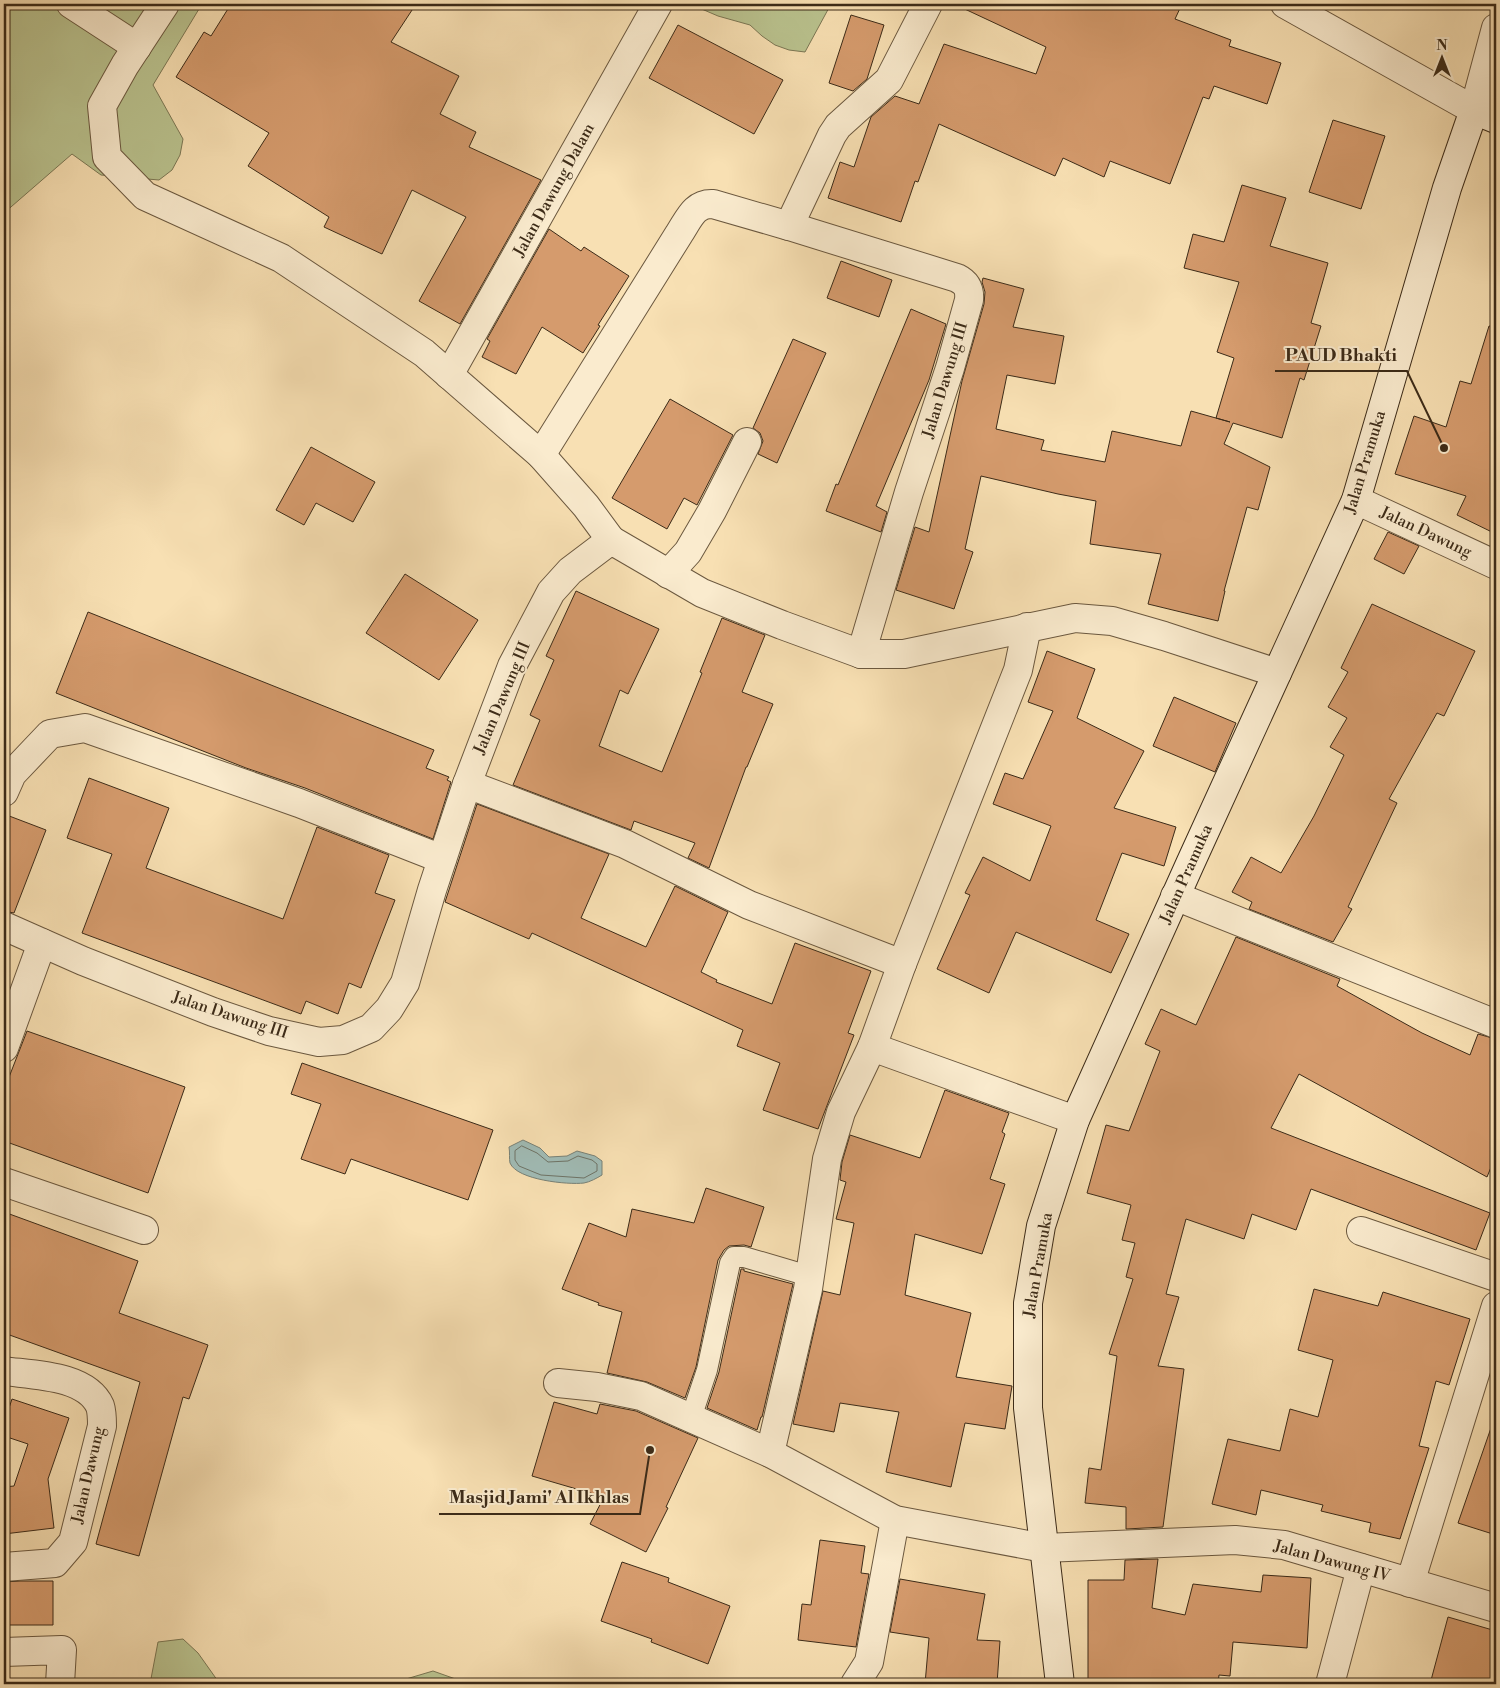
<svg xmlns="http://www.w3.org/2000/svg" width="1500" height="1688" font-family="'Libre Bodoni',serif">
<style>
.green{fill:#bac38f;stroke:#7b7754}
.water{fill:#a0bbb5;stroke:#788176}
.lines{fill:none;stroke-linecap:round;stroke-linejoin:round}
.shore{stroke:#6e7366;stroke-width:1}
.building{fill:#d59b6d;stroke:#3c2b18}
.service-casing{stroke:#6b583f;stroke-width:22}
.minor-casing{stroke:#6b583f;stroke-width:30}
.secondary-casing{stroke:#3c2b18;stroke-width:30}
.service{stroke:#faebce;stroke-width:20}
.minor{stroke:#faebce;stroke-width:28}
.secondary{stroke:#faebce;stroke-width:28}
.labels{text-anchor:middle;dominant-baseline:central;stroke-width:4;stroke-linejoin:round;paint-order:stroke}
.street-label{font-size:16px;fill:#3c2b18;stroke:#faebce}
.leader{fill:none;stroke:#3c2b18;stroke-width:2}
.callout-dot{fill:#3c2b18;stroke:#faebce;stroke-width:2}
.callout-label{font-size:18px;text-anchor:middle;font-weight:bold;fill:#3c2b18;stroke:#faebce;stroke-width:4;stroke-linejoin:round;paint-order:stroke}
</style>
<rect width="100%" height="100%" fill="#f8e0b3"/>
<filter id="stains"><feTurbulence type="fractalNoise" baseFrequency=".004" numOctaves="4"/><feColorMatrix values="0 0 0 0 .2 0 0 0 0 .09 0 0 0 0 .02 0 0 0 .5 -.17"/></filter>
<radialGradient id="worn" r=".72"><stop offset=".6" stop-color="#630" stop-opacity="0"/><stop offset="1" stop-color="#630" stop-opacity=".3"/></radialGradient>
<g class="green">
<polygon points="4,4 202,4 153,85 183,139 180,155 172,170 159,180 101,175 72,154 4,213"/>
<polygon points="690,4 831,4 805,52 789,50 775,45 762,36 750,25 718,16"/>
<polygon points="183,1639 198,1653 220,1684 150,1684 158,1642"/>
<polygon points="433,1671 464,1682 464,1684 395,1684 396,1682"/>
</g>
<path class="water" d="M523,1140L540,1148L549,1157L567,1156L577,1151L595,1156L602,1161V1175C597,1178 590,1182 584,1183C568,1185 517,1180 510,1163C509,1159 510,1152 509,1147Z"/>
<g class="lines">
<polygon class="shore" points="522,1146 537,1153 548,1162 568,1161 578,1156 592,1160 597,1164 597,1171 584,1178 541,1175 519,1166 515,1160 515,1151"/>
</g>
<g class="building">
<polygon points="231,4 416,4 391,42 459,76 440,114 476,132 469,147 541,180 460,324 419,301 466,217 412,190 382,254 324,227 329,217 248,166 269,133 176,77 204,32 211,36"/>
<polygon points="954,4 1182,4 1175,19 1231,40 1229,46 1281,63 1267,104 1214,86 1209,99 1203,97 1170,184 1110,161 1104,177 1063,158 1055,176 939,124 918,182 915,181 901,222 828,198 840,162 854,167 871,117 895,96 919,104 944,44 1036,74 1046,47"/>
<polygon points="851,15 884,25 867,79 853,91 829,83"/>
<polygon points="678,25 783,80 754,134 649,78"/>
<polygon points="1333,120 1385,136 1361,209 1309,192"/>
<polygon points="1242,185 1286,198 1270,246 1328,263 1311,323 1321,326 1304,380 1300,378 1282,438 1233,423 1224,444 1270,467 1258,510 1247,507 1224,591 1225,591 1218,621 1148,604 1161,554 1090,544 1096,501 1058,494 981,476 965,549 973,552 954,609 896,590 915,527 929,532 962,381 984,304 985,292 982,282 983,278 1024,289 1013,327 1064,336 1055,384 1007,375 996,429 1044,440 1041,450 1105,462 1112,431 1181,446 1191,411 1230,422 1216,418 1234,358 1217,352 1239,282 1184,268 1193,234 1224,242"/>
<polygon points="549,229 581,251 584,247 629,276 598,325 600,326 583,353 542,327 516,374 482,357 490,341 487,339"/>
<polygon points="841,261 892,280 879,317 827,298"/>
<polygon points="911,309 946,324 929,380 876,506 887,512 881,532 826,511 836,484 838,485"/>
<polygon points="1489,326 1496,327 1496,534 1457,515 1466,496 1395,474 1414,416 1446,427 1460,381 1471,384"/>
<polygon points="793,339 826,353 777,463 758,454 763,441 760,433 753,428"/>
<polygon points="670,399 733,435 697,505 684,498 667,529 612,498"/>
<polygon points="311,447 375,482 353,522 316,503 304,525 276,510"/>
<polygon points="1388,532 1419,546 1404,574 1374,559"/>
<polygon points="405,574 478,620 439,680 366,633"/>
<polygon points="576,591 659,629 628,694 620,690 599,746 662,772 702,673 700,672 722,618 765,635 742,692 773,704 747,767 746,767 709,868 688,858 695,843 634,821 631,830 513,785 540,720 530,715 554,660 546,656"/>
<polygon points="1372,604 1475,651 1444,716 1437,713 1389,799 1397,803 1348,907 1352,909 1333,942 1249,909 1252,902 1232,892 1251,857 1281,873 1314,816 1344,755 1330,747 1347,718 1328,707 1348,672 1341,668"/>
<polygon points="88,612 434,750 426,768 449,777 447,780 451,782 433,839 305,788 246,768 56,693"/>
<polygon points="1047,651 1095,669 1077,718 1144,751 1114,808 1176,827 1164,866 1122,853 1096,920 1129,934 1111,973 1016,932 989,993 937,969 970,895 965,893 983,857 1030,881 1051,826 993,804 1005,773 1023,779 1053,711 1028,702"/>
<polygon points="1174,697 1236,723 1215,772 1153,746"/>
<polygon points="89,778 169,808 146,868 283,919 317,827 389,855 375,893 395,900 361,988 349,983 338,1014 306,1001 301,1014 82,933 112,854 67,838"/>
<polygon points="477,804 609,854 581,918 646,947 675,886 728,912 701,972 717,980 716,982 772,1004 795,943 871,971 848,1033 854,1035 818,1129 763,1110 780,1063 737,1046 743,1030 532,933 529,939 445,902"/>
<polygon points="4,814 46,830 14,913 4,911"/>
<polygon points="1236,937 1340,979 1337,986 1422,1033 1470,1055 1478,1034 1496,1039 1496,1155 1487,1177 1299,1074 1271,1128 1490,1213 1476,1250 1311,1189 1296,1230 1252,1214 1244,1239 1186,1219 1166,1294 1179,1297 1158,1366 1184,1369 1163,1527 1126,1529 1126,1507 1085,1503 1089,1468 1101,1470 1117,1356 1109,1354 1133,1279 1126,1277 1135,1243 1122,1240 1131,1205 1087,1193 1106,1125 1129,1131 1160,1051 1145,1044 1161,1009 1196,1025"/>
<polygon points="27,1031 185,1087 148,1193 4,1141 4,1090"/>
<polygon points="302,1063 493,1130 468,1200 351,1159 345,1174 301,1159 321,1104 291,1094"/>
<polygon points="945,1090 1009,1113 1002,1132 1005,1134 990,1179 1005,1184 982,1254 915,1234 905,1295 971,1313 956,1377 1012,1386 1005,1429 965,1423 951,1487 886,1472 899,1412 840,1403 834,1432 793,1424 823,1291 840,1295 854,1223 836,1219 846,1182 840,1180 842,1162 850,1135 920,1158"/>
<polygon points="706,1188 764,1207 751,1247 744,1245 729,1246 724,1250 718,1260 696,1367 685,1398 647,1382 607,1373 622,1312 598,1305 599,1303 562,1289 589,1223 626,1237 632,1209 694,1223"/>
<polygon points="4,1212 138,1261 119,1313 208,1345 189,1399 183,1397 139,1556 96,1544 140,1382 4,1333"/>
<polygon points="741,1269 744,1269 744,1271 793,1284 762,1417 761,1417 757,1430 707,1408 719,1372"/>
<polygon points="1314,1289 1378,1306 1383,1292 1470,1319 1449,1385 1436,1381 1419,1446 1429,1448 1400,1539 1369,1532 1371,1523 1321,1511 1323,1505 1261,1490 1256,1515 1212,1504 1228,1439 1280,1451 1290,1409 1318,1417 1333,1360 1298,1350"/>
<polygon points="12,1399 69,1418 48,1479 54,1528 4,1534 4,1487 14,1486 28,1444 4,1436 4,1423"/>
<polygon points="554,1402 597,1414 600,1404 636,1411 698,1438 666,1507 668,1508 646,1552 590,1524 604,1497 532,1476"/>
<polygon points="1492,1425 1496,1426 1496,1535 1458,1523"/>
<polygon points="820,1540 865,1546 861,1573 869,1574 856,1647 798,1640 802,1604 811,1605"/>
<polygon points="1158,1559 1152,1608 1185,1615 1193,1584 1261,1592 1263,1575 1311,1578 1307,1648 1233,1642 1230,1676 1219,1675 1218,1684 1088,1684 1088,1580 1124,1580 1125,1560"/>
<polygon points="622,1562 669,1578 668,1582 730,1606 708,1664 651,1642 652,1639 601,1621"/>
<polygon points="900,1579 985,1594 977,1640 1000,1641 997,1684 925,1684 929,1638 890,1632"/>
<polygon points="20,1581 53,1581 53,1625 4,1625 4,1582"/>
<polygon points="1448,1617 1496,1631 1496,1666 1491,1684 1430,1684"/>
</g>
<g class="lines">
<defs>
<polyline id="service" points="691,1418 707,1370 730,1263 734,1257 744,1257 809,1276"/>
<g id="minor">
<polyline points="71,4 137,47"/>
<polyline points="165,4 125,65 102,106 107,157 145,196 281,258 424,353 541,455 586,506 611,540"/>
<polyline points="1285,4 1474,110 1496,28"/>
<path d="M789,226L957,278C967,283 970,289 969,300L950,368L909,492L861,654"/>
<polyline points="449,375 658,4"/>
<path d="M541,455L679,234C689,219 694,203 713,204L789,226L832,135L838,126L889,80L928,4"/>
<polyline points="1356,500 1496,565"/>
<polyline points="668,574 688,552 712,511 747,442"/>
<polyline points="1027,627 1018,670 902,964 872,1047 841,1112 827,1159 808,1289 770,1453 895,1520 1044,1548 1235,1540 1284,1545 1496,1608"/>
<polyline points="467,784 625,844 749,905 902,964"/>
<polyline points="4,792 12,774 50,734 85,728 299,803 442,859"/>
<polyline points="1175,896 1496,1024"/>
<polyline points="4,926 83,961 213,1012 269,1031 319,1042 343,1040 371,1028 389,1009 405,983 432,890 467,784 512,666 551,592 570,571 611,540 702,593 782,625 861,654 904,654 1075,618 1112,621 1164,636 1277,673"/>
<polyline points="872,1047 1075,1120"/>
<polyline points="4,1048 42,943"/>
<polyline points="4,1182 144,1230"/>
<polyline points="1361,1231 1496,1277"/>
<path d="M4,1371C33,1375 86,1375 100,1406C102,1412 102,1420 102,1426L73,1542L55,1563L4,1567"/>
<polyline points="558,1383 597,1387 641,1396 770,1453"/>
<polyline points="1410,1583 1496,1306"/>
<polyline points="4,1652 62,1650 60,1684"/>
<polyline points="855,1684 869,1662 895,1520"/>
<polyline points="1330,1684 1361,1568"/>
</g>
<polyline id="secondary" points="1060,1684 1028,1408 1028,1303 1041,1226 1075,1120 1190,864 1356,500 1447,188 1474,110 1496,119"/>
</defs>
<use href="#service" class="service-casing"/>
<use href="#minor" class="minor-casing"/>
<use href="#secondary" class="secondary-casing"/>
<use href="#service" class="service"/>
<use href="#minor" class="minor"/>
<use href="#secondary" class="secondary"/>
</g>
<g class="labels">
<g class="street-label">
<text transform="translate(554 190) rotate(-61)">Jalan Dawung Dalam</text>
<text transform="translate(945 380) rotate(-73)">Jalan Dawung III</text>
<text transform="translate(1365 462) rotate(-73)">Jalan Pramuka</text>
<text transform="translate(1426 532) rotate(25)">Jalan Dawung</text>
<text transform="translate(502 698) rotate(-67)">Jalan Dawung III</text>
<text transform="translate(1186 874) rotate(-66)">Jalan Pramuka</text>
<text transform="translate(230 1015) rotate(18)">Jalan Dawung III</text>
<text transform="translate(1038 1265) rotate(-80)">Jalan Pramuka</text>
<text transform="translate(88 1475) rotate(-77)">Jalan Dawung</text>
<text transform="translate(1332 1561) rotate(15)">Jalan Dawung IV</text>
</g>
</g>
<path class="leader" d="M1444 448L1407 371H1275M650 1450L640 1514H439"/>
<g class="callout-dot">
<circle cx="1444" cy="448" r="5"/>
<circle cx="650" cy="1450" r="5"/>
</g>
<g class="callout-label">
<text x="1341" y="361">PAUD Bhakti</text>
<text x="539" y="1503">Masjid Jami' Al Ikhlas</text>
</g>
<rect width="1500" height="1688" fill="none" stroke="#f8e0b3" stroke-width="20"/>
<rect x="5" y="5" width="1490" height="1678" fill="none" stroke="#3c2b18" stroke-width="2.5"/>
<rect x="10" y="10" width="1480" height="1668" fill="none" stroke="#3c2b18"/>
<g transform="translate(1442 58)" stroke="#faebce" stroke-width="4" paint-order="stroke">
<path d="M0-4L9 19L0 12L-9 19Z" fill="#3c2b18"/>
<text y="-8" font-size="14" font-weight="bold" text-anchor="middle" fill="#3c2b18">N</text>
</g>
<rect width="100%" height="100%" filter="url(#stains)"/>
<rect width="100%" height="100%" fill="url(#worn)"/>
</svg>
